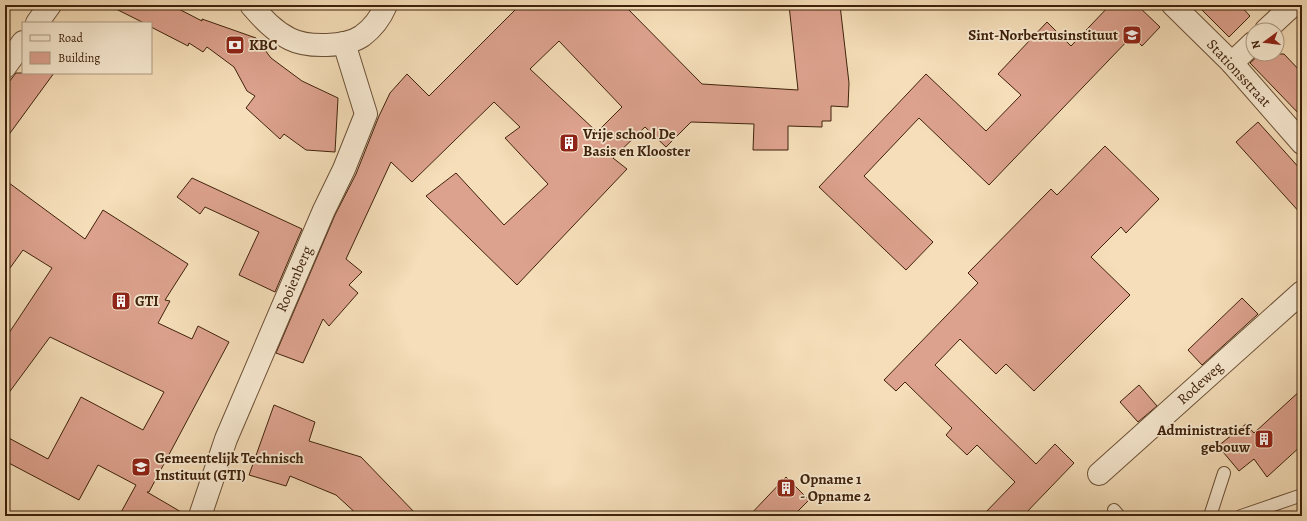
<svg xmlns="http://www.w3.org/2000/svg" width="1307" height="521" font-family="Alegreya,serif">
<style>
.building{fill:#dda28e;stroke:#3f220b;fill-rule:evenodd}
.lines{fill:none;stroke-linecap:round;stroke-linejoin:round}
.service-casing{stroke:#6c5136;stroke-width:14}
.minor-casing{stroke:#6c5136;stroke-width:24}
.tertiary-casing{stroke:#6c5136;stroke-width:24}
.service{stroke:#f8ead2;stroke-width:12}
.minor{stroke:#f8ead2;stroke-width:22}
.tertiary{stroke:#f8ead2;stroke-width:22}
.labels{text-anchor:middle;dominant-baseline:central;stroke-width:3.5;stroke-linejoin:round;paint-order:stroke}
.poi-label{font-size:15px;font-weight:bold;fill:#3f220b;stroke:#f8ead2;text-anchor:start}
.street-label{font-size:15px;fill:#3f220b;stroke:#f8ead2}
</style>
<rect width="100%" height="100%" fill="#f5deb9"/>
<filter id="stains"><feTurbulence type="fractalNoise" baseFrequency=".005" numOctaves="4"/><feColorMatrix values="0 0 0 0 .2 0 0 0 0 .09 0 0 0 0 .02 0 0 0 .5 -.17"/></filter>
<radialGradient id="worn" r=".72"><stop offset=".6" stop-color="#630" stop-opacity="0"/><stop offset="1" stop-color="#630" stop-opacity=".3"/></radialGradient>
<g class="building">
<polygon points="108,5 171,5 202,21 202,19 256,38 271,58 302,81 338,98 335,152 306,150 284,134 280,139 246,108 255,96 247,91 234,67 207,47 203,52 189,43 188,46 151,27 151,23 144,23"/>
<path d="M520,5H624L702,84L798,90L789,5H840L849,83L848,107L831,106V121H822V127L788,126V150H753L754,124L691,122L666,147L645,127L613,158L627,169L517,285L426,196L456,173L504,225L548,184L505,138L520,127L494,102L412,182L391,162L346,259L362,272L349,285L358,293L329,326L323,319L303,363L276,353L335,215L356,174L379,116L390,93L407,74L429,96ZM559,41L622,107L597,132L530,69Z"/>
<polygon points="1110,5 1137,5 1160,27 1142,46 1132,36 989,185 919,118 864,176 933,242 906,270 819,187 926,74 986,131 1021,95 998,74 1047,22 1071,46"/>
<polygon points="1197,5 1240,5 1250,16 1229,37"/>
<polygon points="1260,54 1284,54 1302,73 1302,117 1250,63"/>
<polygon points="16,73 54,73 5,140 5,87"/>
<polygon points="1258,122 1302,171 1302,215 1236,142"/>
<polygon points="1105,146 1159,199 1126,233 1121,227 1091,257 1130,295 1034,391 1006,364 996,374 960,339 935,365 1036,464 1055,444 1074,463 1023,516 982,516 1015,482 977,445 967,455 946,435 952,428 905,382 896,391 884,380 978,283 968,273 1051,189 1057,195"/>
<polygon points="192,178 302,229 275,292 239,275 259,232 205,207 200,214 177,197"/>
<polygon points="5,180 85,239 103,210 188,264 165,300 170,301 158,323 192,339 198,326 229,342 149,492 147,492 188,516 119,516 136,485 98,465 79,500 5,461 5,436 48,459 81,397 143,430 164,392 50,337 5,398 5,339 52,268 23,250 5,275"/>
<polygon points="1242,298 1258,314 1202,365 1188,350"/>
<polygon points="1139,385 1157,406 1138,422 1120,402"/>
<polygon points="1302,389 1302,445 1267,477 1254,459 1239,471 1218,446 1246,424 1254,433"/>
<polygon points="274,405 315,422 309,441 361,457 418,516 359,516 336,495 290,476 286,486 249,475"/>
<polygon points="786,477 809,500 793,516 749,516"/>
</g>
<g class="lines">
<defs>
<g id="service">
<polyline points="1114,510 1119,516"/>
<polyline points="1210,516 1224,473"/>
<polyline points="1241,516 1302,495"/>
</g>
<g id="minor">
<path d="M251,5C263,19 274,31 290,39C308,48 346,47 362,36C373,28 381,17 386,5"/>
<polyline points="1173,5 1232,63 1302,143"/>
<polyline points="37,23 50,5"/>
<polyline points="1266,30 1293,5"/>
<polyline points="1232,63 1253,43"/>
<polyline points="5,67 23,42"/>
<polyline points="1099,474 1302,292"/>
</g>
<polyline id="tertiary" points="200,516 226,439 324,210 344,169 366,114 344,43"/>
</defs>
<use href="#service" class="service-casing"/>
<use href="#minor" class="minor-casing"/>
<use href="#tertiary" class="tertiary-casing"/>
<use href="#service" class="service"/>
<use href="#minor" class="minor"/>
<use href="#tertiary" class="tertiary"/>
</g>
<defs>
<symbol id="school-square" viewBox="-11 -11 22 22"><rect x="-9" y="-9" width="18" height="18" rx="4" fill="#8f2418" stroke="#f8ead2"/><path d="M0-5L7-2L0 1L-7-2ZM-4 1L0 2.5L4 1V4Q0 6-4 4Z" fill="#fff"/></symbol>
<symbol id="bank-square" viewBox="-11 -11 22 22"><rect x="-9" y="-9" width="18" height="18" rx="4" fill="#8f2418" stroke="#f8ead2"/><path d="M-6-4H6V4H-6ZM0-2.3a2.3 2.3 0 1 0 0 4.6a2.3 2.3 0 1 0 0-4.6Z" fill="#fff"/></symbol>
<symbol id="building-square" viewBox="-11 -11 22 22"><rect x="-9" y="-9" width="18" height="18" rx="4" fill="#8f2418" stroke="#f8ead2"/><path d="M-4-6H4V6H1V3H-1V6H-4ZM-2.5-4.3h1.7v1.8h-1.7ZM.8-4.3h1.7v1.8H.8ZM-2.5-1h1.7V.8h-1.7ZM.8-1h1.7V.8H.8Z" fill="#fff"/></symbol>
</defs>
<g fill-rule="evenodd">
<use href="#school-square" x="1121" y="24" width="22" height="22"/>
<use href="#bank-square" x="224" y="34" width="22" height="22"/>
<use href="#building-square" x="558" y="132" width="22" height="22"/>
<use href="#building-square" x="110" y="290" width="22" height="22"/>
<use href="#building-square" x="1253" y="428" width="22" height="22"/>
<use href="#school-square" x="130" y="456" width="22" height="22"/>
<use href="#building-square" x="775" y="477" width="22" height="22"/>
</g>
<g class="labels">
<g class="poi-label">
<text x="1118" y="35" text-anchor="end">Sint-Norbertusinstituut</text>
<text x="249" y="45">KBC</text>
<text x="583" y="134">Vrije school De<tspan x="583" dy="17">Basis en Klooster</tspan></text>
<text x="135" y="301">GTI</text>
<text x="1250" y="430" text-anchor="end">Administratief<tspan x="1250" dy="17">gebouw</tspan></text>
<text x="155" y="458">Gemeentelijk Technisch<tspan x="155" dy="17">Instituut (GTI)</tspan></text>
<text x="800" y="479">Opname 1<tspan x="800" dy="17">- Opname 2</tspan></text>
</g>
<g class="street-label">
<text transform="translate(1239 73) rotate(47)">Stationsstraat</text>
<text transform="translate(294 279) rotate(-67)">Rooienberg</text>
<text transform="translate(1200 383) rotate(-42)">Rodeweg</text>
</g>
</g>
<rect width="1307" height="521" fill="none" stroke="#f5deb9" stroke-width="20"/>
<rect x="6" y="6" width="1295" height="509" fill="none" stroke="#3f220b" stroke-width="2"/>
<rect x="10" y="10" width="1287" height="501" fill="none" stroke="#3f220b"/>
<rect x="22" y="22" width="130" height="52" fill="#f8ead2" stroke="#ae9a82"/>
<rect x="30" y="35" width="20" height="6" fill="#f8ead2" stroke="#ae9a82"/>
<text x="58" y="42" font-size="12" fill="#3f220b">Road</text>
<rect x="30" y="52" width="20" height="12" fill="#dda28e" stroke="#ae9a82"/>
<text x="58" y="62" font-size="12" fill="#3f220b">Building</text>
<g transform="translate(1265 42) rotate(255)"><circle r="19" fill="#f8ead2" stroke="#ae9a82"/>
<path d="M0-3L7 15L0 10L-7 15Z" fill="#8f2418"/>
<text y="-6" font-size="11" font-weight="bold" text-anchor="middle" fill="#3f220b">N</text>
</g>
<rect width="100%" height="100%" filter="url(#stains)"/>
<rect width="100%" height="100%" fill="url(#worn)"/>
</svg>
